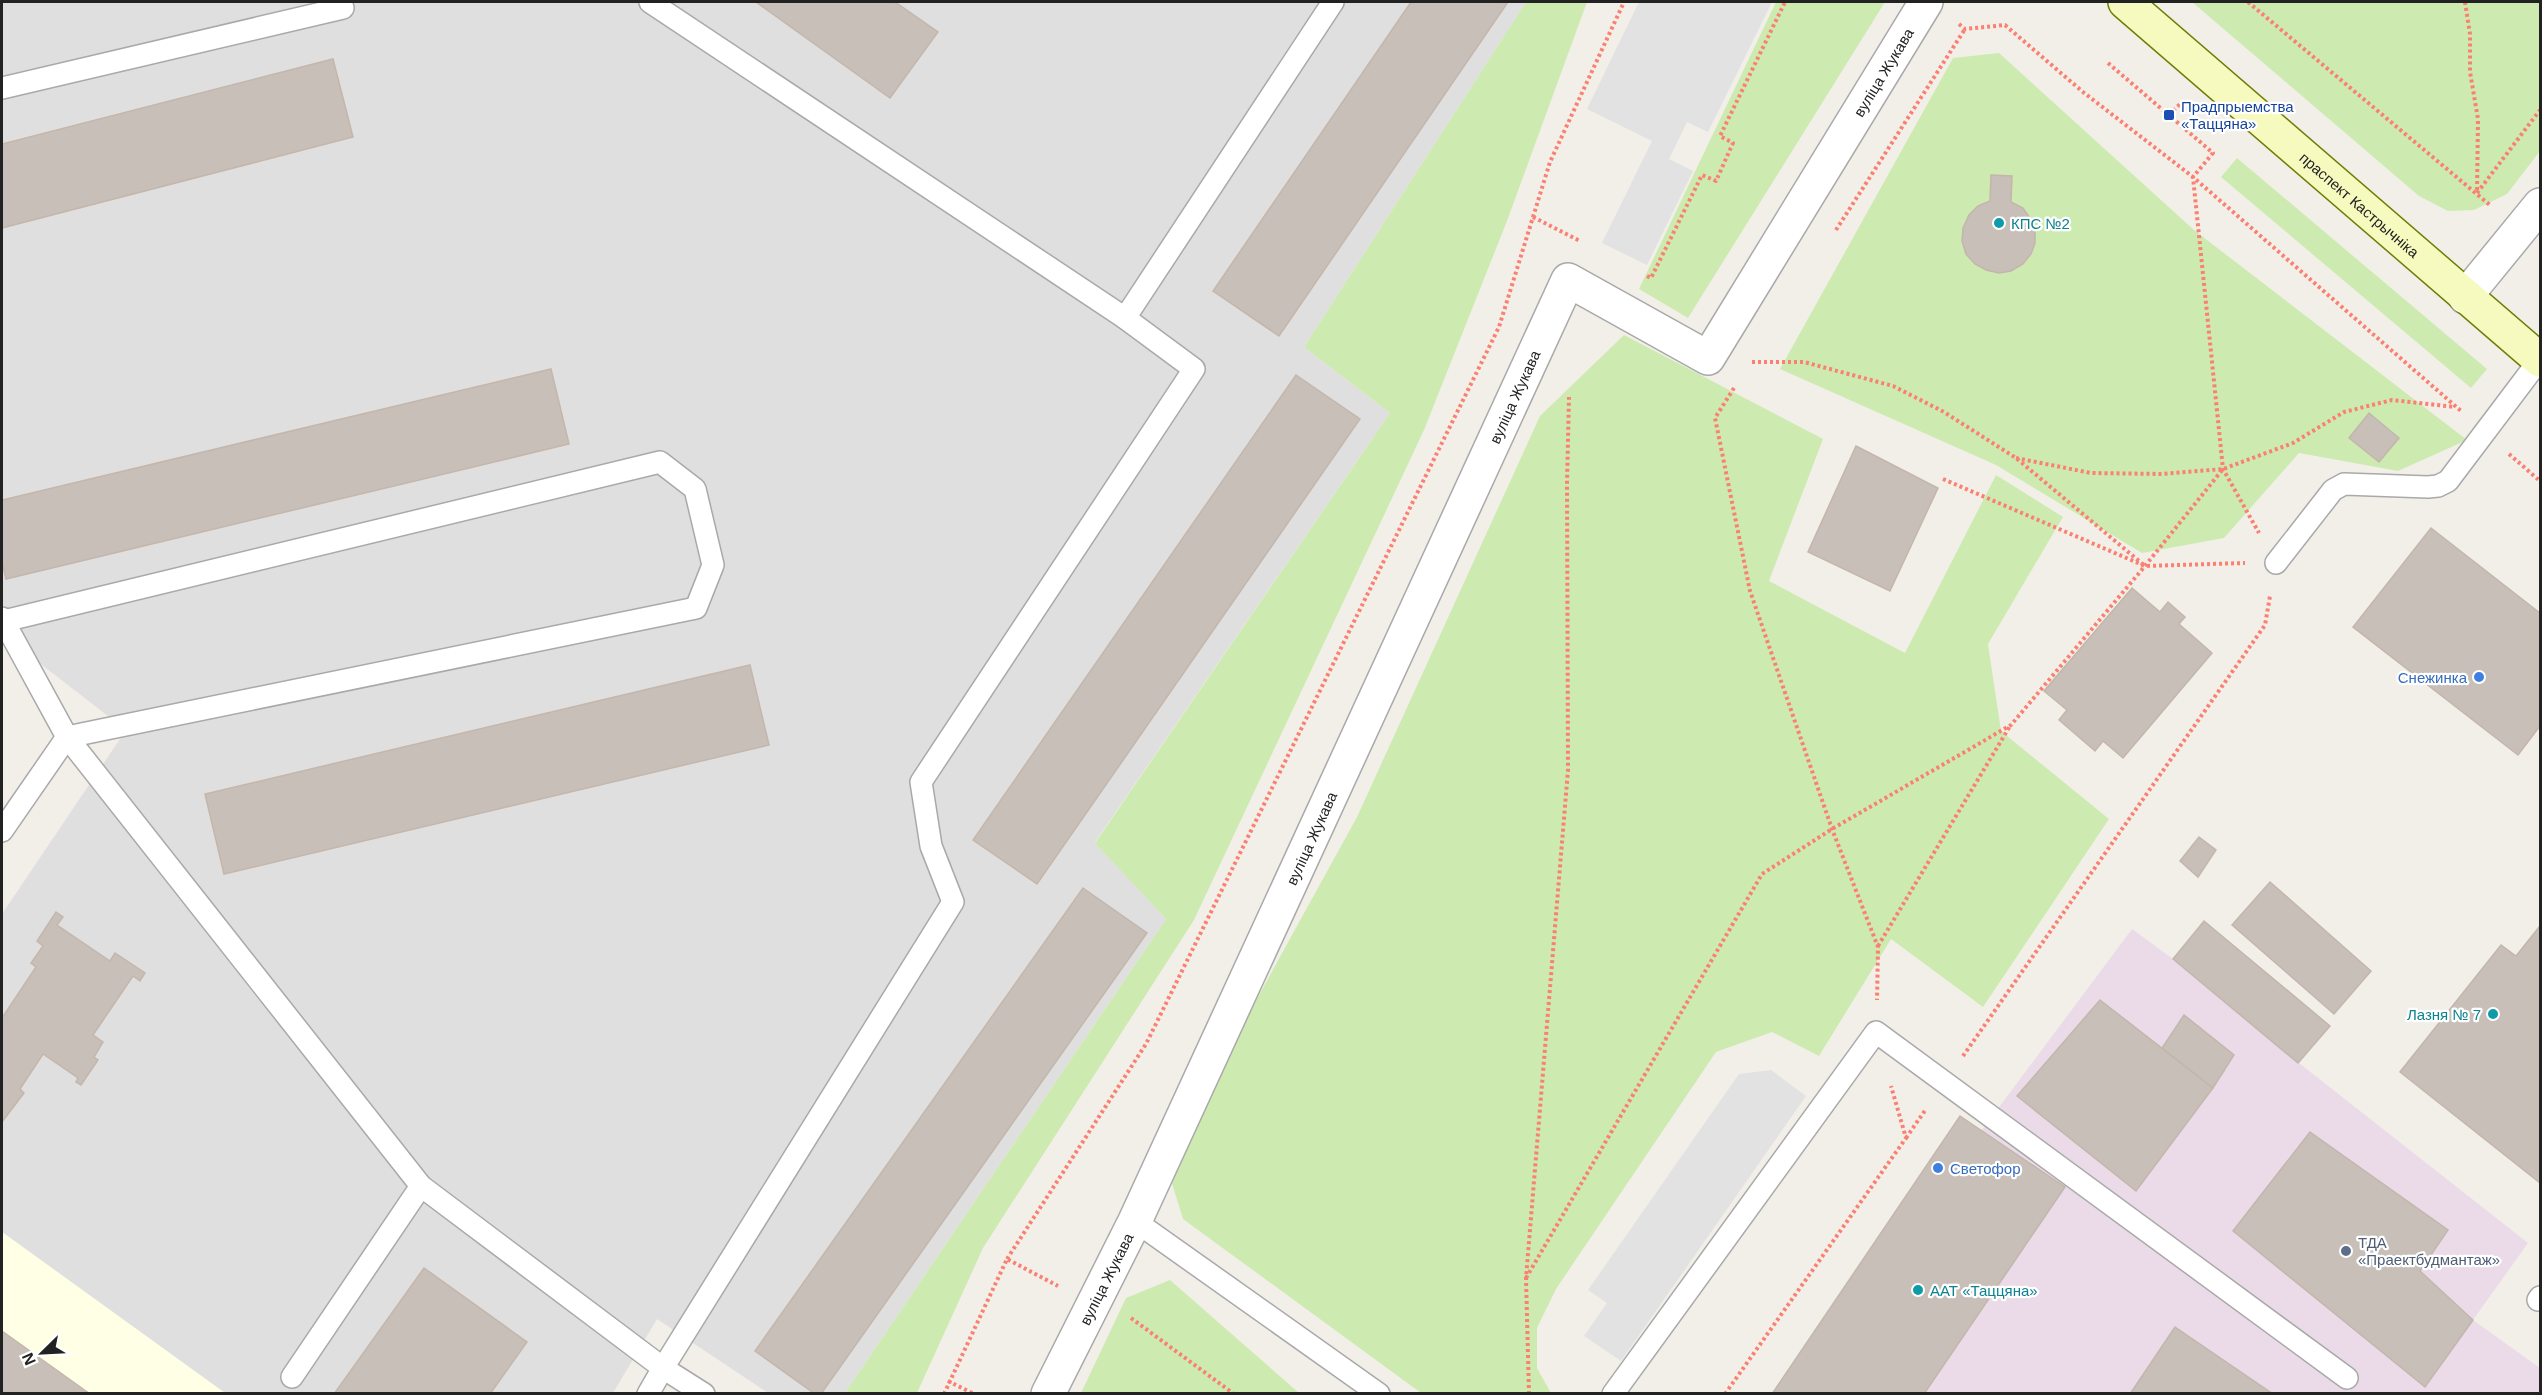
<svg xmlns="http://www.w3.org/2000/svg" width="2542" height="1395" font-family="Helvetica,sans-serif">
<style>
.residential{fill:#e0dfdf}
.industrial{fill:#ebdbe8}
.education{fill:#ffffe5}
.grass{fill:#cdebb0}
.parking{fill:#e2e2e2}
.building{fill:#c7bfb8;stroke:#c4b6ab;stroke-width:1.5}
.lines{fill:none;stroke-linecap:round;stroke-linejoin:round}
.service-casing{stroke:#a9a9a9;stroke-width:24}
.minor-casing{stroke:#a9a9a9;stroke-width:36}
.tertiary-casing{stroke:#a9a9a9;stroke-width:36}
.secondary-casing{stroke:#707d05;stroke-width:36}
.path{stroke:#fa8072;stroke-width:4;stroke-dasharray:3 3;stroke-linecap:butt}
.service{stroke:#fff;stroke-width:21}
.minor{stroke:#fff;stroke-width:33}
.tertiary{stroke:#fff;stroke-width:33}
.secondary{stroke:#f7fabf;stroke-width:33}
.transit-dot{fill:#1a4fb4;stroke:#fff;stroke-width:2}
.culture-dot{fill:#0f9aa8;stroke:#fff;stroke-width:2}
.shop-dot{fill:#3f7fe0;stroke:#fff;stroke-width:2}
.service-dot{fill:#5c6f8a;stroke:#fff;stroke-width:2}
.labels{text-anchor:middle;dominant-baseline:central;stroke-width:4.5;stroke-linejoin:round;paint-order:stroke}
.street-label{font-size:15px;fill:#222;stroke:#fff}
.transit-label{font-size:15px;fill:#164399;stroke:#fff;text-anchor:start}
.culture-label{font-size:15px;fill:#0d838f;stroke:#fff;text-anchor:start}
.shop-label{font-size:15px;fill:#366cbe;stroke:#fff;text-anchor:end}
.service-label{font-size:15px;fill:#4e5e75;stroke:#fff;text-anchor:start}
</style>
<rect width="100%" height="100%" fill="#f2efe9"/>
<polygon class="residential" points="2,2 1526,2 1304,347 1390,413 1095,842 1166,919 845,1393 768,1393 657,1319 613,1393 225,1393 2,1232 2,914 126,730 2,634"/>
<polygon class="industrial" points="2204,921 2330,1026 2299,1063 2528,1243 2473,1320 2540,1368 2540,1393 1785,1394 2132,929 2173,959"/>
<polygon class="education" points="2,1232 225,1393 2,1393"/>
<g class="grass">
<polygon points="1526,2 1587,2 1507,221 1424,430 1194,920 983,1248 917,1393 845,1393 1166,919 1095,843 1390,413 1304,347"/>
<polygon points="1776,2 1885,2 1688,318 1639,289"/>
<polygon points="2192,2 2540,2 2540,151 2507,194 2474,210 2448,211 2419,196"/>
<polygon points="1999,53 2194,230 2467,440 2398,471 2299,453 2224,538 2142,553 1996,465 1780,369 1953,58"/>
<polygon points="2237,158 2487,369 2471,388 2221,177"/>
<polygon points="1624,335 1823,439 1769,581 1905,653 1996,475 2063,517 1988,644 2001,731 2109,819 1983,1007 1891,939 1819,1056 1772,1032 1716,1052 1556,1289 1537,1328 1537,1368 1551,1393 1421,1393 1183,1219 1166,1164 1357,817 1540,416"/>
<polygon points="1170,1280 1299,1393 1081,1393 1126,1298"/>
</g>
<g class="parking">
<polygon points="1639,2 1772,2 1708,132 1687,122 1669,159 1693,171 1647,265 1602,243 1652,141 1587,109"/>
<polygon points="1771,1070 1806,1096 1621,1361 1584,1336 1607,1303 1588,1290 1739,1074"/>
</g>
<g class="building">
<polygon points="756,2 895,2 938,32 890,98"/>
<polygon points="1411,2 1508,2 1279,336 1213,291"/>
<polygon points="333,59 353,137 2,228 2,144"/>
<polygon points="1991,175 2012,176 2011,202 2023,208 2030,218 2035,230 2035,243 2031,254 2023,264 2011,271 1999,273 1986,270 1975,264 1966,254 1962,241 1963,228 1969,215 1978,206 1990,201"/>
<polygon points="551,369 569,444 6,579 2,562 2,500"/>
<polygon points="1296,375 1360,419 1037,884 973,840"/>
<polygon points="2369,413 2399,438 2379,462 2349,438"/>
<polygon points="1856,446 1938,488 1890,591 1808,552"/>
<polygon points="2431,528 2540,613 2540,726 2518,755 2353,627"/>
<polygon points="2132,588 2160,612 2168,602 2185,617 2179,624 2212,653 2123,758 2103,741 2095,751 2059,720 2067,710 2044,691"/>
<polygon points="750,665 769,745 224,874 205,794"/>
<polygon points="2199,837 2216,850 2198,877 2180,861"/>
<polygon points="2270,882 2371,971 2334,1014 2232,925"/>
<polygon points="1083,888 1147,933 821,1394 815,1394 755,1351"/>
<polygon points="56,912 63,917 57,925 110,961 115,953 145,973 140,981 133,976 93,1035 103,1042 94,1057 98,1060 81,1085 76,1082 78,1078 43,1054 20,1089 24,1093 2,1122 2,1018 36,967 31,963 43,946 37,941"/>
<polygon points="2204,921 2330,1026 2298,1063 2173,959"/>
<polygon points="2540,926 2540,1183 2400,1072 2501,945 2516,956"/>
<polygon points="2100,1000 2213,1088 2136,1191 2017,1096"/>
<polygon points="2184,1015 2234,1055 2213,1088 2162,1048"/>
<polygon points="1960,1116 2065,1187 1924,1394 1772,1394"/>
<polygon points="2310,1132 2448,1230 2420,1271 2473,1320 2425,1387 2233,1231"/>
<polygon points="424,1268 527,1342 490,1394 334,1394"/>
<polygon points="2175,1327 2273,1394 2130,1394"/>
<polygon points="2,1331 90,1394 2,1394"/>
</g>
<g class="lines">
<defs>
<g id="service">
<polyline points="650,2 1125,318"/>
<polyline points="2,88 343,8 341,2"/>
<polyline points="2276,563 2333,490 2344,484 2428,487 2438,486 2448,481 2540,359"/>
<polyline points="2,618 67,737 421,1186 663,1368 648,1394"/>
<polyline points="2,831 67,737 696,608 713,565 695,489 660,462 4,621"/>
<polyline points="1135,1221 1379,1394"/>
<polyline points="2538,1300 2540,1297"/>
<polyline points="292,1377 421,1186"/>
<polyline points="704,1394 663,1368 953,902 931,846 921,782 1194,369 1125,318 1333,2"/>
<polyline points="1613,1394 1876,1032 2347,1378"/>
</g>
<polyline id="minor" points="2465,297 2540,205"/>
<g id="tertiary">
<path id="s1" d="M1048,1394L1135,1221L1568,280L1708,358L1926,2"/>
</g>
<g id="secondary">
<path id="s2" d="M2125,2L2540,360"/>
</g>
</defs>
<use href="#service" class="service-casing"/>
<use href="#minor" class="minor-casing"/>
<use href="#tertiary" class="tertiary-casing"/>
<use href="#secondary" class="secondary-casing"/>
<g class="path">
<polyline points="2248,2 2491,206"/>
<polyline points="2465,2 2470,34 2470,72 2478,119 2477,193"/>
<polyline points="1959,24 1965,29 2005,25 2083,92 2193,177 2461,411"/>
<polyline points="2108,63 2213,153 2193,177 2223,469 2259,533"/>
<polyline points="2169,115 2181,103"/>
<polyline points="2477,193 2540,110"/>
<polyline points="1533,217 1580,241"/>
<polyline points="1836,230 1965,29"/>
<polyline points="1647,276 1651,278 1702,175 1716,181 1733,143 1720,136 1785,2"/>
<polyline points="1752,362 1804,362 1893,386 1944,412 2016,458 2145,566"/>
<polyline points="1734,388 1715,418 1750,591 1832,829 1878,947 1877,1000"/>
<polyline points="2509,454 2540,481"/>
<polyline points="2016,458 2091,473 2162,474 2223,469 2293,443 2344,412 2392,400 2455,407"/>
<polyline points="1943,479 2145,566 2245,563"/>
<polyline points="1878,946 2010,726"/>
<polyline points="1963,1056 2265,625 2270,596"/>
<polyline points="1906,1138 1926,1109"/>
<polyline points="1007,1259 1146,1044 1499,327 1550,162 1624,2"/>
<polyline points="1526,1278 1762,874 1832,829 2011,725 2145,566 2223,469"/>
<polyline points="1131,1318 1234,1394"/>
<polyline points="948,1381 974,1394"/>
<polyline points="944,1394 1007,1259 1058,1286"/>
<polyline points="1529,1394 1526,1278 1568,770 1567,484 1569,397"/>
<polyline points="1725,1394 1906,1138 1891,1086"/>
</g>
<use href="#service" class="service"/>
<use href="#minor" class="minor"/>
<use href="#tertiary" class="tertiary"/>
<use href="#secondary" class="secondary"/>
</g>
<rect class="transit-dot" x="2163" y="109" width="12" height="12" rx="3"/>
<g class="culture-dot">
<circle cx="1999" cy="223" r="6"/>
<circle cx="2493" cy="1014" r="6"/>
<circle cx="1918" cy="1290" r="6"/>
</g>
<g class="shop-dot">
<circle cx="2479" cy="677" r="6"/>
<circle cx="1938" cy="1168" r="6"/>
</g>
<circle class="service-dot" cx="2346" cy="1251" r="6"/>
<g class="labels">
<g class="street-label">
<text stroke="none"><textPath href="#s1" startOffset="1725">вуліца Жукава</textPath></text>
<text stroke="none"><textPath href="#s2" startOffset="310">праспект Кастрычніка</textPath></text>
<text stroke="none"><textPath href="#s1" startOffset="1101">вуліца Жукава</textPath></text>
<text stroke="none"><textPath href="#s1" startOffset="615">вуліца Жукава</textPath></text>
<text stroke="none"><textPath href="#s1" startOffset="129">вуліца Жукава</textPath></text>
</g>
<g class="transit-label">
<text x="2181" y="106">Прадпрыемства<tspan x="2181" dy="17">«Таццяна»</tspan></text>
</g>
<g class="culture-label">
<text x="2011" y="223">КПС №2</text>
<text x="2481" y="1014" text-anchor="end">Лазня № 7</text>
<text x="1930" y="1290">ААТ «Таццяна»</text>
</g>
<g class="shop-label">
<text x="2467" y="677">Снежинка</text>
<text x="1950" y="1168" text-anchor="start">Светофор</text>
</g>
<g class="service-label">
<text x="2358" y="1242">ТДА<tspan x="2358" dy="17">«Праектбудмантаж»</tspan></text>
</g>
</g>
<rect width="2542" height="1395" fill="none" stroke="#222222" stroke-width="6"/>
<g transform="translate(42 1353) rotate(246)" stroke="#ffffff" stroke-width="4.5" paint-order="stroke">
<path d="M0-4.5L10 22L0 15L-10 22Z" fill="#222222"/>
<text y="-9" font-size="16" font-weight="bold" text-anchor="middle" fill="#222222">N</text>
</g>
</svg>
